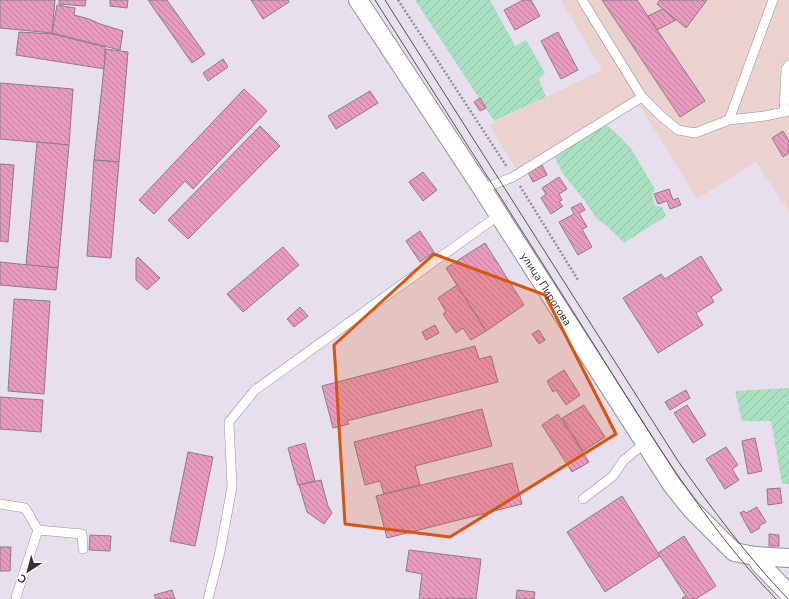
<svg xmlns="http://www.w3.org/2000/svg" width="789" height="599" font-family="'Nunito Sans',sans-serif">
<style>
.medical{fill:#ecd2ce}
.garden{fill:url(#garden-furrows)}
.building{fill:url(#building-back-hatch);stroke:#8d7c83}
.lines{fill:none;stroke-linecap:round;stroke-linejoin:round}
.service-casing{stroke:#988f9d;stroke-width:10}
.minor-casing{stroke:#988f9d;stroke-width:20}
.path{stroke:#938d97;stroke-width:2.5;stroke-dasharray:2 2;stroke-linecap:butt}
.service{stroke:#fff;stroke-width:9}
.minor{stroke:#fff;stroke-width:18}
.tram{stroke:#555058;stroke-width:1}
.marked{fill:#d65510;fill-opacity:0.2;stroke:#d65510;stroke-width:3;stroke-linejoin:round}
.labels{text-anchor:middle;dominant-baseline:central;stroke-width:3.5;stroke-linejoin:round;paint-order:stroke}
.street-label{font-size:11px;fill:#332f35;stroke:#fff}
</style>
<defs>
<pattern id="garden-furrows" width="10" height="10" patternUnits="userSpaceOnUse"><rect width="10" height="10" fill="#a8e0c1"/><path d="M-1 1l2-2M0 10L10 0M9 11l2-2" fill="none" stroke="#91c0a6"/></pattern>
<pattern id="building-back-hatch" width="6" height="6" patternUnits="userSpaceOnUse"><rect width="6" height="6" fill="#eb9abf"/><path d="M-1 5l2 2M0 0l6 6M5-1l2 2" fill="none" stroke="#bf7e9c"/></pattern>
</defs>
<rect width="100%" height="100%" fill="#e8dfee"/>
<polygon class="medical" points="561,0 789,0 789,212 756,162 697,199 638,103 520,175 489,125 602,70"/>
<g class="garden">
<polygon points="415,0 490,0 515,46 526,40 545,73 539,79 546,97 494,121"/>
<polygon points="607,125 623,140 632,150 655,189 652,195 655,206 662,207 666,216 624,243 608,227 596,218 585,201 563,174 554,156"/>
<polygon points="789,388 789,484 782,484 771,421 742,421 735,391"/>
</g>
<g class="building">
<polygon points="0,0 55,0 52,33 0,28"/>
<polygon points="59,0 86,0 85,6 59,4"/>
<polygon points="110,0 128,0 127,8 110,6"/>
<polygon points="148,0 167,0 205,54 192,63"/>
<polygon points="251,0 288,0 289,2 263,19"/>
<polygon points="523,0 531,0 540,16 515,30 504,10"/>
<polygon points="602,0 637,0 705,101 680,117"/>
<polygon points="660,0 707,0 686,28 657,4"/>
<polygon points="57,5 75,8 74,15 89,19 100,24 123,31 120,50 52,33"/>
<polygon points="663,9 676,20 657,30 648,16"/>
<polygon points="19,32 53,34 105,47 105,69 16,55"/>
<polygon points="558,32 578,70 561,79 541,41"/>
<polygon points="106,49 128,52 119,162 94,160"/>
<polygon points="223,59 228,67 208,81 203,73"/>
<polygon points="0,83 73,89 69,145 0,139"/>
<polygon points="244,89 267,111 193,189 185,181 154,214 139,200"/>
<polygon points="370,91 378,103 336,129 328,116"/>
<polygon points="480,98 486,108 480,111 474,102"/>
<polygon points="260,126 280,146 188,239 168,220"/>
<polygon points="783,131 789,141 789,153 783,157 772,138"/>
<polygon points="37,142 69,145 58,268 26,265"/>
<polygon points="94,160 119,162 111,258 87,256"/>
<polygon points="0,164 14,165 8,242 0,241"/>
<polygon points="542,165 547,175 533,182 528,172"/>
<polygon points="423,172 437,190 423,201 409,182"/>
<polygon points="559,177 567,189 559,194 562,200 559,202 563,206 551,214 541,198 546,194 542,188"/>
<polygon points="669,189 673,200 678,198 681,205 670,209 667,201 658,204 654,194"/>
<polygon points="581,203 585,210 579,213 587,227 582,229 592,247 578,255 559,222 574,214 571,208"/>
<polygon points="420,231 434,252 420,262 406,241"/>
<polygon points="485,243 524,305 486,331 446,268"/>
<polygon points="283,247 299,265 243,312 227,294"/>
<polygon points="701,256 722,290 711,297 714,302 696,313 703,325 658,353 623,298 661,274 665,279"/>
<polygon points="138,257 160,278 147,290 136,280 136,259"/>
<polygon points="0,262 58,268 56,290 0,285"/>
<polygon points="457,285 486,331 471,340 463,328 456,333 443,314 446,312 438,298"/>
<polygon points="14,299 50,301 44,394 8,391"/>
<polygon points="300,307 308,316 294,327 287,319"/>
<polygon points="435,325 439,333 426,340 422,332"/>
<polygon points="539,330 545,340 539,344 532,334"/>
<polygon points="475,346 479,359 491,356 498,382 347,421 349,424 333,428 322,386"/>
<polygon points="564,370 580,395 566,405 556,390 553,392 547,381"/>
<polygon points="686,390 690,398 670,410 665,402"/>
<polygon points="0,397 43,400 41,432 0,429"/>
<polygon points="584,405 605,437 583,451 562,418"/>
<polygon points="687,405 706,435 693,443 674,413"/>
<polygon points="482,409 492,446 415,466 420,485 384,494 380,481 365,485 354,442"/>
<polygon points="558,414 589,462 572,472 542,425"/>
<polygon points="755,438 762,471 748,474 742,441"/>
<polygon points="305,443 315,481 298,485 288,448"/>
<polygon points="726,447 738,465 732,469 739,480 725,489 706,459"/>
<polygon points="188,452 213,457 195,546 170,541"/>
<polygon points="512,463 522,504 387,538 376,496"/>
<polygon points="321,480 328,506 332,513 324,524 307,512 299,485"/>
<polygon points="780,488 782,503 768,505 767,489"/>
<polygon points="622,496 660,556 605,592 567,532"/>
<polygon points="757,507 766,522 759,526 760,528 751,533 740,513 744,511 746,513"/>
<polygon points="769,534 779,535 779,546 769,546"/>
<polygon points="90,535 111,536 110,551 89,550"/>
<polygon points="684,536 716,586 696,599 683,599 682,598 686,596 658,553"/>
<polygon points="0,547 11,547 10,571 0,571"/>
<polygon points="409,550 481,559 476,599 448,598 448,599 419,599 422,574 406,571"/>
<polygon points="172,590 175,599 156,599 154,595"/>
<polygon points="517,590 535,592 534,599 516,599"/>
</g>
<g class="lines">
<defs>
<g id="service">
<polyline points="582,0 642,97 661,116 678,130 695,133 729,120 765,116 789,111"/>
<polyline points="784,112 786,69 789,65"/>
<polyline points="729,120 773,0"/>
<polyline points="481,187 493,185 513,177 642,97"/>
<polyline points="583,499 613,476 624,460 645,443"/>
<polyline points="0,504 25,508 38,530 16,597"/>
<polyline points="38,530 82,534 83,549"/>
<polyline points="208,599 220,552 232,487 229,422 255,390 499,215"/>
</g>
<g id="minor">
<path id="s1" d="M358,0L481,187L672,485L692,510L734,552L755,556L789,558"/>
<polyline points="755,556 760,564 789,594"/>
</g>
</defs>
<use href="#service" class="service-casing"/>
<use href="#minor" class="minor-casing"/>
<g class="path">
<polyline points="398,0 507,167"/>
<polyline points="520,186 578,280"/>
</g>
<use href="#service" class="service"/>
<use href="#minor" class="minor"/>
<g class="tram">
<path d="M375,0C447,113 519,226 591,340C648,430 702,522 776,599"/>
<path d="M385,0L678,461C712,509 747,556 788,599"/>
</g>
</g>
<path class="marked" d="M434,254L545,295L616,434L450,537L345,524L334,345Z"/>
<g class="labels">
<g class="street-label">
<text stroke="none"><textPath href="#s1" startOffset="345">улица Пирогова</textPath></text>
</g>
</g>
<g transform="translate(28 571) rotate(216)" stroke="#ffffff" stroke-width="3" paint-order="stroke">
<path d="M0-3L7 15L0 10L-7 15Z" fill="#332f35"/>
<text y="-6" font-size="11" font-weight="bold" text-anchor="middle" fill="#332f35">С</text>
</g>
</svg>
